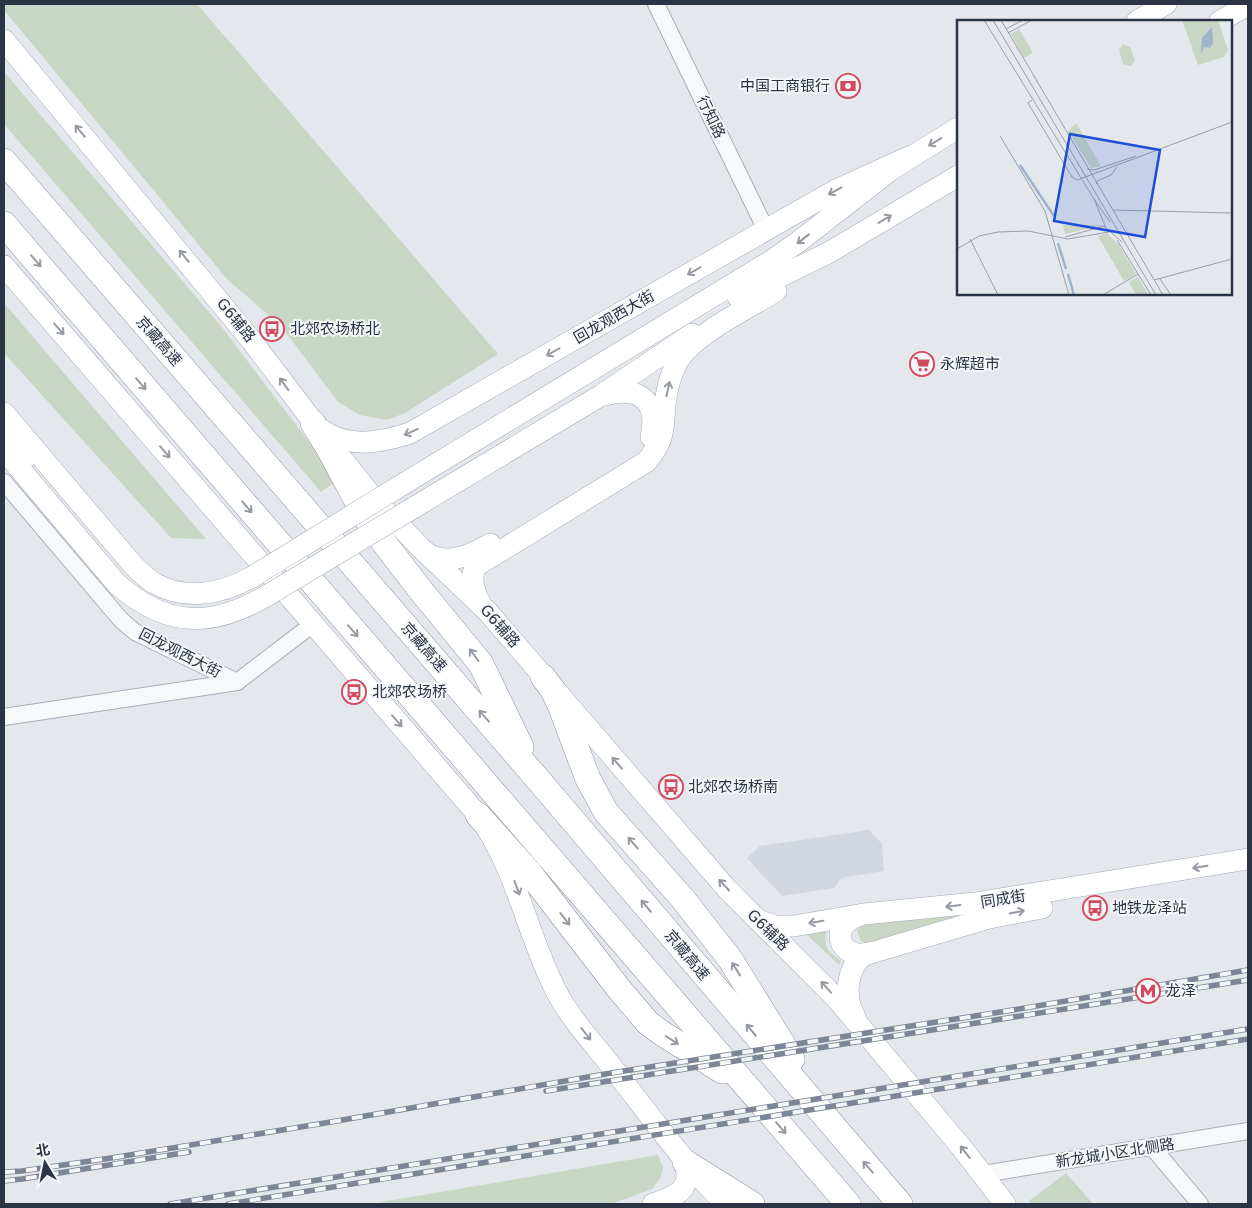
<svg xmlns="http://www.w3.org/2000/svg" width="1252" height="1208" font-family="'DejaVu Sans','Noto Sans SC',sans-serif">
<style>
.built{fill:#d2d6de}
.green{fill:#c9d6c5}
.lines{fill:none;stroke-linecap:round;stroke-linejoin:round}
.minor-casing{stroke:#a9aeb7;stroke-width:18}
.major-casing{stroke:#a3abb8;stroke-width:22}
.highway-casing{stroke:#8b94a3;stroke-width:26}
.minor{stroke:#f7f8fa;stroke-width:16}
.major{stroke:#fff;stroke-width:21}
.highway{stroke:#fff;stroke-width:25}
.rail-casing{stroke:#7d8696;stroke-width:5.5}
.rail{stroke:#f4f6f9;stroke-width:4;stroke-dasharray:11;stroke-linecap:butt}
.major-bridge-casing{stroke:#a3abb8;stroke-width:22;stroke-linecap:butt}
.major-bridge{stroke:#fff;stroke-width:21}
.oneway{stroke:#959aa2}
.labels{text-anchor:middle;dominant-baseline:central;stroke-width:4;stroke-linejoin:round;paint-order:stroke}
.poi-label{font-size:15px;fill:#2b3445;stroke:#f4f6f9;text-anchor:start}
.street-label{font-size:15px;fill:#2b3445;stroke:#f4f6f9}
.inset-river{fill:none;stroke:#9fb4cc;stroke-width:2.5}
.inset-road{fill:none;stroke:#9a9fa9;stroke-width:1}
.view{fill:#1d4ed8;fill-opacity:0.15;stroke:#1d4ed8;stroke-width:2.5}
.inset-edge{fill:none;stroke:#2b3445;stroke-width:2.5}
</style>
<rect width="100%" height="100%" fill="#e4e7ec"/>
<polygon class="built" points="869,830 882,844 884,871 841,878 834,888 782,896 747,858 760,846"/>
<g class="green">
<polygon points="4,4 197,4 498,354 405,413 387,420 360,415 338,402 281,326 227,279 4,10"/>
<polygon points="4,72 220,325 338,480 321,492 4,124"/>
<polygon points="4,303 206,539 171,538 4,353"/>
<polygon points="986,909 932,926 868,943 861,941 857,931 861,926 873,920"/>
<path d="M826,929C824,947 827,951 841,961L839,965L804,932Z"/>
<polygon points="658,1155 663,1167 660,1179 652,1189 611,1204 370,1204"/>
<polygon points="1066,1173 1093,1204 1031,1204 1029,1201"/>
</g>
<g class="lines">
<defs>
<g id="minor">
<polyline points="656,4 766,230"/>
<polyline points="4,482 121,620 135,632 237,682 313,624"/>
<polyline points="4,717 237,682"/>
<polyline points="1152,1147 1200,1204"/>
<polyline points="983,1174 1248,1131"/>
</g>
<g id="major">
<polyline points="1137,21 1166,4"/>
<polyline points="1220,21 1248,5"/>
<polyline points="4,40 251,340 324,436"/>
<path d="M4,266L478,815C517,869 526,932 556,991C570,1018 593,1043 612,1067C649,1114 683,1163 726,1204"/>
<polyline points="738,297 828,253 958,176"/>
<path d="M605,395C640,386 659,401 651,437"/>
<path d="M4,413L133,565C139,571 146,578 154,583C185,601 222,594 252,577"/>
<path d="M315,425C344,449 377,444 410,433L836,190L911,156"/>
<polyline points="4,431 26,457"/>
<path d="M4,450L117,584C167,628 212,628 268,595"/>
<polyline points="343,460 374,499 421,548 487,611 727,889 837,999 962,1148 1005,1204"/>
<polyline points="395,489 771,261 802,239 892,169 958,128"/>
<polyline points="413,508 600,396 692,334"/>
<path d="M425,552C446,567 471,555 490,544"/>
<path d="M481,604C474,592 469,579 476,566L646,462C671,434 660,420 668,387C670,379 673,370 677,362C694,334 747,309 776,291"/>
<path d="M861,915C827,924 838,961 869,953"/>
<polyline points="758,920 775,926 794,926 864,914 975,903 1248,859"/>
<path d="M855,1017C844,998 846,968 864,955L989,918L1042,908"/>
<path d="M653,1204C676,1196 693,1191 685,1162"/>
</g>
<g id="highway">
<polyline points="4,161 535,776 900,1204"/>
<polyline points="4,224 848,1204"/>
<polyline points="313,423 328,447 365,516 375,531 422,592 481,664 521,747"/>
<polyline points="543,677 553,690 560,705 588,779 606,812 683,899 730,959 792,1059"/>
<polyline points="478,815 529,872 619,989 648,1023 663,1034 722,1071"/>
<polyline points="685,1162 752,1204"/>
</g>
</defs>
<use href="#minor" class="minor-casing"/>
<use href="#major" class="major-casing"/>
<use href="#highway" class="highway-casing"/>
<use href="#minor" class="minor"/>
<use href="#major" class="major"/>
<use href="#highway" class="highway"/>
<defs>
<g id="rail">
<polyline points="546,1091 1248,980"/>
<polyline points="4,1172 22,1171 111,1158 331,1122 605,1074 1013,1010 1248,970"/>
<polyline points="4,1181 22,1179 189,1152"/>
<polyline points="170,1204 1248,1029"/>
<polyline points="228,1204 1248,1039"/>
</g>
</defs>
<use href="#rail" class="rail-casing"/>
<use href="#rail" class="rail"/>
<defs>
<g id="major-bridge">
<polyline points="252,577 395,489"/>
<polyline points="268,595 413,508"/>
</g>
</defs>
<use href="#major-bridge" class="major-bridge-casing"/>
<use href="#major-bridge" class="major-bridge"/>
</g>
<defs><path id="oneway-shaft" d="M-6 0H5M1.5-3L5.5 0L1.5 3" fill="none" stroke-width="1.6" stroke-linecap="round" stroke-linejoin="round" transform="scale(1.25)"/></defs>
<g class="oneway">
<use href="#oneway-shaft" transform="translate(80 131) rotate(-130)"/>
<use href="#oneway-shaft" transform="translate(935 142) rotate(149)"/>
<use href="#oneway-shaft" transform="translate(835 191) rotate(152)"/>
<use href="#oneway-shaft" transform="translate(885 219) rotate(-31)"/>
<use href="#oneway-shaft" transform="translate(803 239) rotate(142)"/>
<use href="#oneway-shaft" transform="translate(184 256) rotate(-129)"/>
<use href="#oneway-shaft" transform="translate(36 261) rotate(49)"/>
<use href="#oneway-shaft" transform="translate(694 271) rotate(150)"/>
<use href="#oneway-shaft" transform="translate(59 329) rotate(49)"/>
<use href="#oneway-shaft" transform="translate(553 352) rotate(150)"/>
<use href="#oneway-shaft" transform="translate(141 384) rotate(49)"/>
<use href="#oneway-shaft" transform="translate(284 384) rotate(-126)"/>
<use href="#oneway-shaft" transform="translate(668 389) rotate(-78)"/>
<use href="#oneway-shaft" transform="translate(411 432) rotate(156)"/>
<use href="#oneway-shaft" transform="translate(165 452) rotate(49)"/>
<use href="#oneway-shaft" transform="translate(247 507) rotate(49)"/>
<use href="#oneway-shaft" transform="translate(353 631) rotate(49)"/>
<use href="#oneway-shaft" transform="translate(474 655) rotate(-127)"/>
<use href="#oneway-shaft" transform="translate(484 716) rotate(-131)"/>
<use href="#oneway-shaft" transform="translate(397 721) rotate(49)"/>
<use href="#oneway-shaft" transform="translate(617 763) rotate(-131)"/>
<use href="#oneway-shaft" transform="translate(633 843) rotate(-131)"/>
<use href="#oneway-shaft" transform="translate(1200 867) rotate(171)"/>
<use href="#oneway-shaft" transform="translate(724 885) rotate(-133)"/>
<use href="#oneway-shaft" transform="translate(517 888) rotate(70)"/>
<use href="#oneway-shaft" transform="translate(646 906) rotate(-130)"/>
<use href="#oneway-shaft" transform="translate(953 906) rotate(173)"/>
<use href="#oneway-shaft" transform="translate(1017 912) rotate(-11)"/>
<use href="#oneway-shaft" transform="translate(565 919) rotate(52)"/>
<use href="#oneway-shaft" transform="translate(816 922) rotate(170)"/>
<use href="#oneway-shaft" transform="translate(736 969) rotate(-122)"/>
<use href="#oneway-shaft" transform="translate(826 987) rotate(-132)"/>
<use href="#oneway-shaft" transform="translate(751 1030) rotate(-130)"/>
<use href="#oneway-shaft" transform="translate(586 1034) rotate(52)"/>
<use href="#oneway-shaft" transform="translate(672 1040) rotate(32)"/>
<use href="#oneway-shaft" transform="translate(781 1128) rotate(49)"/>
<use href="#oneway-shaft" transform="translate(965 1152) rotate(-128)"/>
<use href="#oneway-shaft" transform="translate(868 1167) rotate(-131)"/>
</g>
<defs>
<symbol id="bank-ring" viewBox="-11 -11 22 22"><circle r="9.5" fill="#f4f6f9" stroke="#d1495b" stroke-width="1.5"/><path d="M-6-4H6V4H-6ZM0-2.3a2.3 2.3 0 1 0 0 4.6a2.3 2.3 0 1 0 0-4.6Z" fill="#d1495b"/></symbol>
<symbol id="bus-ring" viewBox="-11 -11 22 22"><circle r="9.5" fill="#f4f6f9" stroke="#d1495b" stroke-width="1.5"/><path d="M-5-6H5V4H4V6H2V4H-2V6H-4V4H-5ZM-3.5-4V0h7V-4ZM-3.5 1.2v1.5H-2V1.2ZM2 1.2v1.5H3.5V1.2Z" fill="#d1495b"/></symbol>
<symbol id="supermarket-ring" viewBox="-11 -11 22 22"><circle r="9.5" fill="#f4f6f9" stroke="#d1495b" stroke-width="1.5"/><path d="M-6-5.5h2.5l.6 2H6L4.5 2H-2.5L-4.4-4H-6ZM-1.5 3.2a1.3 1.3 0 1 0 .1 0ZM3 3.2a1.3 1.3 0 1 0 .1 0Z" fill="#d1495b"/></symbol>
<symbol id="metro-ring" viewBox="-11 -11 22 22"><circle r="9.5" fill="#f4f6f9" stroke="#d1495b" stroke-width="1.5"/><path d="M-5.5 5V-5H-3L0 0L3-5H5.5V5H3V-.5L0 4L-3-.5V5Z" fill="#d1495b"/></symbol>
</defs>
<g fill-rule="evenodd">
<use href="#bank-ring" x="834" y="72" width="28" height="28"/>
<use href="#bus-ring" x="258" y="315" width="28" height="28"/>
<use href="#supermarket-ring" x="908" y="350" width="28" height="28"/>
<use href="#bus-ring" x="340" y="678" width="28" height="28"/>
<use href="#bus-ring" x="657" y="773" width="28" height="28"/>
<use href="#bus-ring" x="1081" y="894" width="28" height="28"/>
<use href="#metro-ring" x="1134" y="977" width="28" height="28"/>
</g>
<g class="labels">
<g class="poi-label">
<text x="830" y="86" text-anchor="end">中国工商银行</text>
<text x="290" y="329">北郊农场桥北</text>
<text x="940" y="364">永辉超市</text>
<text x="372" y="692">北郊农场桥</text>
<text x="688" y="787">北郊农场桥南</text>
<text x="1112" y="908">地铁龙泽站</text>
<text x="1166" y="991">龙泽</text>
</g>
<g class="street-label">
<text transform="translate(711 117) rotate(64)">行知路</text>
<text transform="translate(614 317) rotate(-30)">回龙观西大街</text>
<text transform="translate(236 320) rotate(51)">G6辅路</text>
<text transform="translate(159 341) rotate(49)">京藏高速</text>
<text transform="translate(500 626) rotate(49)">G6辅路</text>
<text transform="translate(424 647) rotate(49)">京藏高速</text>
<text transform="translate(180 653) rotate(27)">回龙观西大街</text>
<text transform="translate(1003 899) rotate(-9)">同成街</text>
<text transform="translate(768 930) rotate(44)">G6辅路</text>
<text transform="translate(687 955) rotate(50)">京藏高速</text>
<text transform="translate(1115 1153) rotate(-9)">新龙城小区北侧路</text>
</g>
</g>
<g transform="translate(957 20)">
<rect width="275" height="275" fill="#e4e7ec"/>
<path d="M225,0H261L271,30L267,37L241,45ZM62,9L76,33L67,38L54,14ZM166,24L173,27L178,40L174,46L166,44L162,30ZM119,103L144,146L134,148L111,111ZM106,205H146L108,214ZM150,213L162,225L179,254L167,261L141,216ZM181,257L191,274L190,275H179L172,262Z" fill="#c9d6c5"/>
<path d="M255,7L256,23L253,28L247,27L244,34L245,18Z" fill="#9fb4cc"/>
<path class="inset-river" d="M63,145L97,196M101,223L109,249M111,254L117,275"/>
<path class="inset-road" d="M27,0L137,179L149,208M36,0L199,275M44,0L206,275M49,9L66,0M51,13L75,0M75,80L71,83L115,157L120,160L275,102M43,116L88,191L112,275M130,149L137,150L179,136M140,164V161L154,155L160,147M137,179L153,202M156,190L275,193M147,206L165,222M108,217L147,206M13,219L41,275M160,220L194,275M0,229L22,216L41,212L71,211L111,219L152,212M203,259L214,275M197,260L275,239M146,275L181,254"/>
<path class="view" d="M113,114L203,130L188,217L97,201Z"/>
<rect width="275" height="275" class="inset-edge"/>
</g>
<rect width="1252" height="1208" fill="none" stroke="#2b3445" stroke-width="10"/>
<g transform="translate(45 1163) rotate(350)" stroke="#f4f6f9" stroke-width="4" paint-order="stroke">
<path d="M0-4L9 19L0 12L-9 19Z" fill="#2b3445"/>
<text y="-8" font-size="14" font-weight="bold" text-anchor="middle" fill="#2b3445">北</text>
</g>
</svg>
